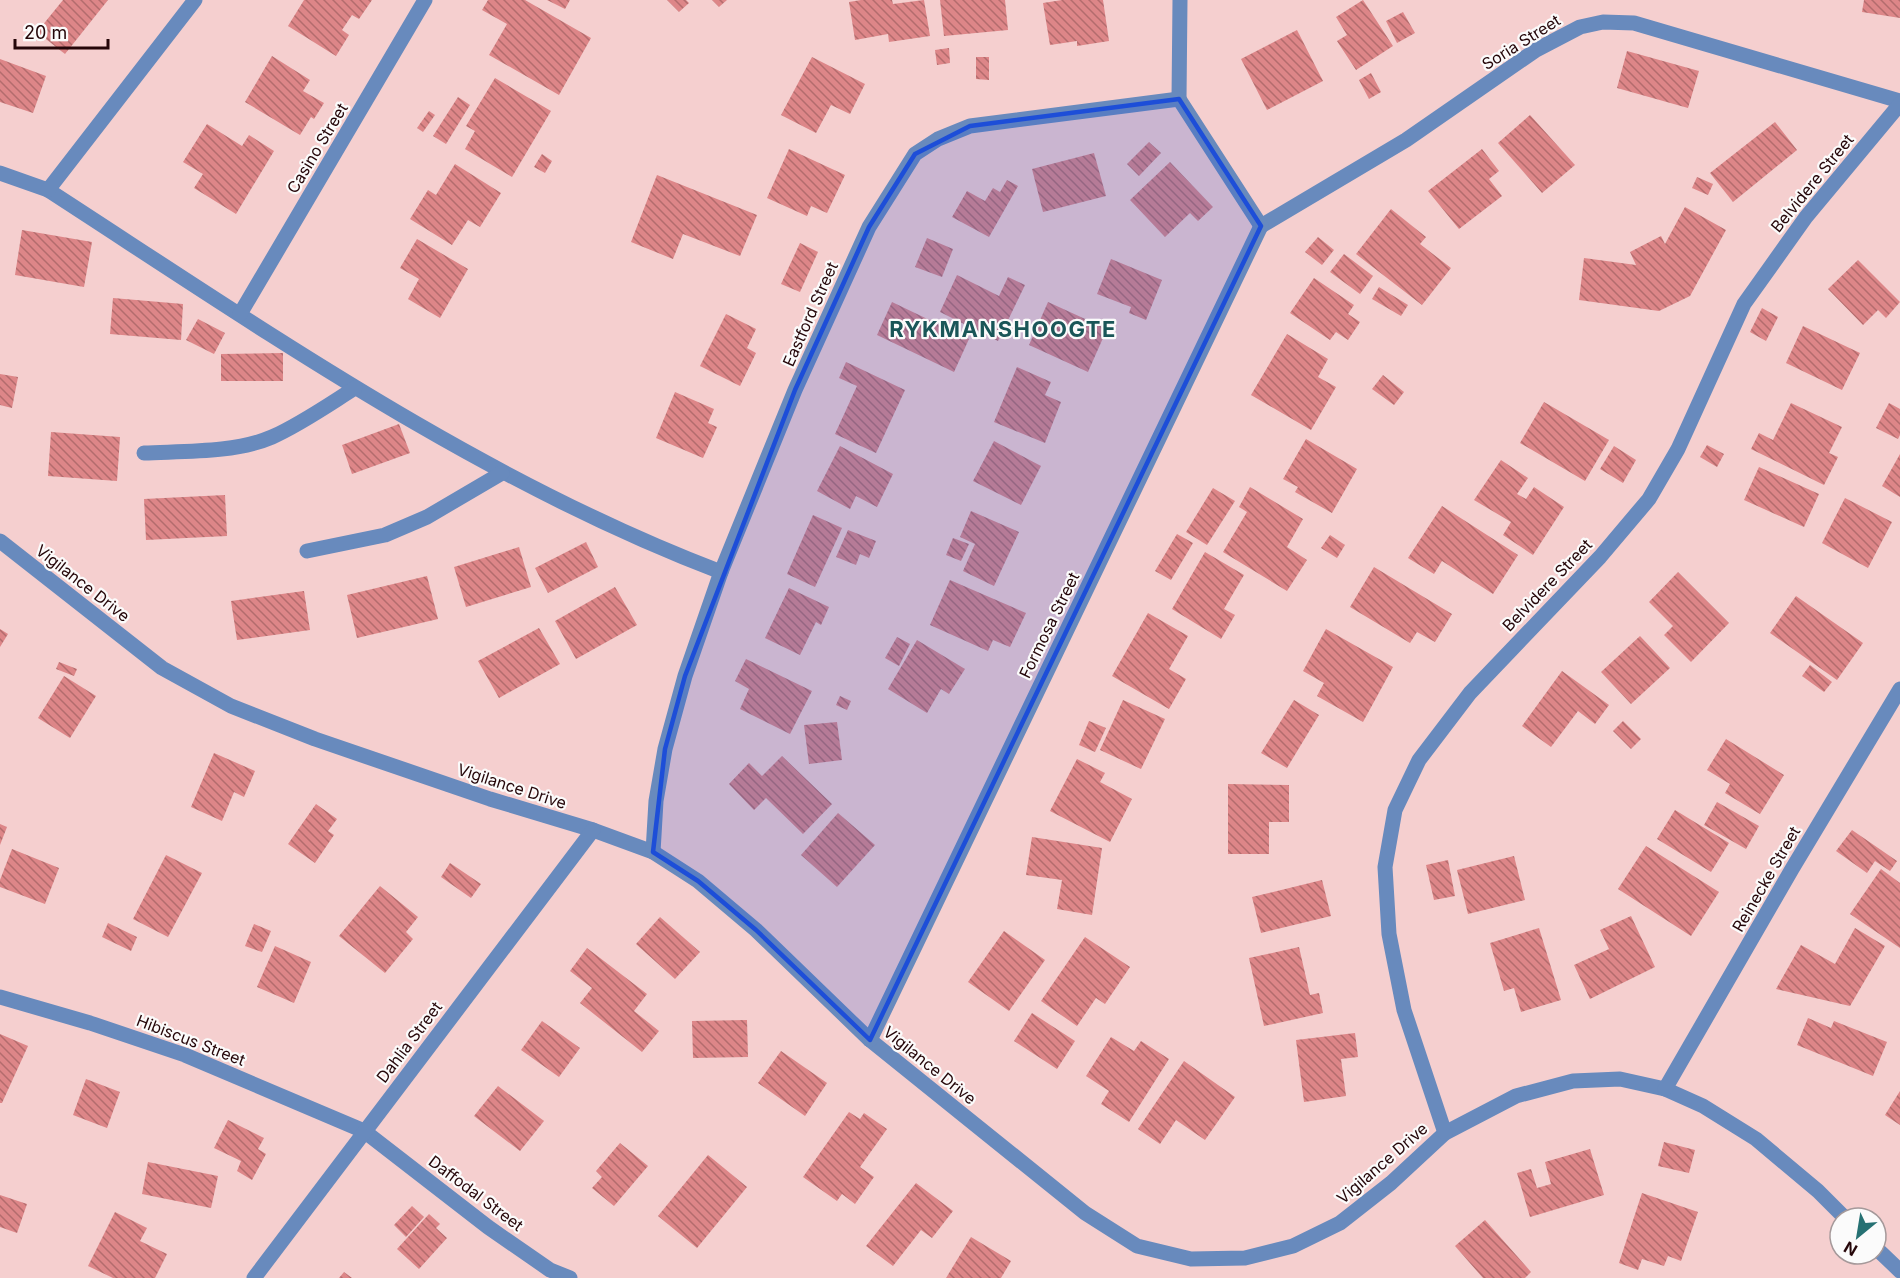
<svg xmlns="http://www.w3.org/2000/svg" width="1900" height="1278" font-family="Inter,sans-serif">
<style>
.building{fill:url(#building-back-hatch)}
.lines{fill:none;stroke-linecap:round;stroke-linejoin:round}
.street{stroke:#688abd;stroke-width:15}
.marked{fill:#1d4ed8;fill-opacity:0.2;stroke:#1d4ed8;stroke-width:4.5;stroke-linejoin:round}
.labels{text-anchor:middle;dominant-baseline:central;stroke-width:4.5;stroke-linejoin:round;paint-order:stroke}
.street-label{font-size:16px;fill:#250609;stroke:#fbfbfb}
.district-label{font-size:22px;font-weight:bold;letter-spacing:1.5px;fill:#1a5658;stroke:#fbfbfb}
</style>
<defs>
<pattern id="building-back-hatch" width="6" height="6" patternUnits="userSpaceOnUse" patternTransform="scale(1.5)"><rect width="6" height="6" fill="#dd8688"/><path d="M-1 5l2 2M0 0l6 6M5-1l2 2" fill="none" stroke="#b36c6d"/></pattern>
</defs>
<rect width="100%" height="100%" fill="#f5cfcf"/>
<g class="building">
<polygon points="63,0 108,0 65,54 37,32"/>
<polygon points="304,0 372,0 359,19 352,15 342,30 349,35 336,56 288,26"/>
<polygon points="488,0 525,0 591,38 559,95 489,55 507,24 482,10"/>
<polygon points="547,0 570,0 565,9"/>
<polygon points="667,0 686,0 689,3 679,12"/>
<polygon points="712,0 727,0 719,7"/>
<polygon points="861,0 892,0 893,4 924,0 930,36 889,42 888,34 855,40 849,2"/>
<polygon points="940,0 1005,0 1008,30 944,36"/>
<polygon points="1062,0 1103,0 1109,41 1077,46 1077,41 1050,45 1043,3"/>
<polygon points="1363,0 1393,46 1356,70 1337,41 1347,35 1336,17"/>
<polygon points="1864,0 1900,0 1900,18 1862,12"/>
<polygon points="1403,12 1415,33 1397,43 1386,21"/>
<polygon points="1297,30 1323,81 1267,110 1241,59"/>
<polygon points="949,48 950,63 937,65 935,50"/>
<polygon points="1627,51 1699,71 1688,108 1617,88"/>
<polygon points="272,56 310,80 303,91 324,103 314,119 311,117 300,135 245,102"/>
<polygon points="812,57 865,84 850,114 831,105 816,133 781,115"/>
<polygon points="976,57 989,57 989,80 976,79"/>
<polygon points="0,59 46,76 33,113 0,102"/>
<polygon points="1371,73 1381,92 1369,99 1359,80"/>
<polygon points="495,78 551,111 512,177 465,149 475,131 466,126"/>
<polygon points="458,97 470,105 446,144 433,136"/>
<polygon points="429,111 435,115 423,132 417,128"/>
<polygon points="1530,115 1575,165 1542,193 1498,143"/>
<polygon points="1775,122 1797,150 1733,202 1710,173"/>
<polygon points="207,124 242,146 249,135 274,151 236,214 194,188 203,174 183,162"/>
<polygon points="1149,142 1161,153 1139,176 1127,164"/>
<polygon points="789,149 845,175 827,213 811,206 807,216 767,198"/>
<polygon points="1482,149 1499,171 1489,179 1502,196 1459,229 1428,191"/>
<polygon points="1094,153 1106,196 1043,212 1032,169"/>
<polygon points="542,154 552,161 545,173 534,167"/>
<polygon points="1170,162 1213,207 1198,221 1190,213 1165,237 1130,200"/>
<polygon points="455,164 501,193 480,227 468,220 452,245 410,219 428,190 436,195"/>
<polygon points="657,175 757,215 740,256 683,234 673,259 631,242"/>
<polygon points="1697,177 1713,184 1708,195 1692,188"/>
<polygon points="1007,180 1018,186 989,237 952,217 967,191 985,201 993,188 1000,192"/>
<polygon points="1685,207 1726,230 1690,296 1659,311 1579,300 1584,258 1636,265 1630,252 1661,236 1665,244"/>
<polygon points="1391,209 1426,237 1420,244 1451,268 1422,305 1356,254"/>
<polygon points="22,230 92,242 84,287 15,275"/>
<polygon points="1318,237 1334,250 1322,265 1305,252"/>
<polygon points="927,238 953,249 942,277 915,267"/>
<polygon points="417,239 468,269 440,318 408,299 419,279 400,268"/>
<polygon points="800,243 818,252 800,292 781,284"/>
<polygon points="1344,254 1373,276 1360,294 1330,272"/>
<polygon points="1111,259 1162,280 1146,320 1129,313 1131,307 1097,294"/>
<polygon points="1858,260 1900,302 1886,318 1878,310 1863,325 1828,289"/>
<polygon points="957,275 999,296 1008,277 1025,285 998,341 940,312"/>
<polygon points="1314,278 1354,305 1348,314 1360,322 1348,340 1336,332 1330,340 1290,313"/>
<polygon points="1379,287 1408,305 1401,316 1372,299"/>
<polygon points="113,298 183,304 181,340 110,334"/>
<polygon points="892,302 969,339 954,372 877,335"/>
<polygon points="1048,302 1107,329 1088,372 1029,345"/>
<polygon points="1762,308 1778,317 1766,341 1750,332"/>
<polygon points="726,314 756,329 747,348 756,353 740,386 700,366"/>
<polygon points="198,319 225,333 214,354 186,340"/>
<polygon points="1803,326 1860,353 1842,390 1786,363"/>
<polygon points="1287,334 1328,359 1318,377 1336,387 1311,430 1251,395"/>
<polygon points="283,353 283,381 221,381 221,354"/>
<polygon points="846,362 905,390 876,453 835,434 857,386 839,378"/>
<polygon points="1017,367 1051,382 1045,395 1061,402 1045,443 994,422"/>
<polygon points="0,374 18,377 12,408 0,405"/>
<polygon points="1383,375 1404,392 1394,405 1372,389"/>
<polygon points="675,392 714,409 708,423 717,427 703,458 656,438"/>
<polygon points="1544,402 1609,440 1585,481 1520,443"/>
<polygon points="1791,403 1842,427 1829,453 1838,457 1824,485 1751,449 1759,433 1773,440"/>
<polygon points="1889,403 1900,409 1900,435 1898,439 1876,428"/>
<polygon points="399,424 410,453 352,474 342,445"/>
<polygon points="51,432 120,437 117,481 48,476"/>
<polygon points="1306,439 1357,469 1332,513 1295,492 1298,487 1283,479"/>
<polygon points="994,441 1041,466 1021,505 973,481"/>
<polygon points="1707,445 1724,454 1717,467 1700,457"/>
<polygon points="840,446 893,474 877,507 856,496 850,509 817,491"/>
<polygon points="1614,446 1636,460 1623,483 1600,469"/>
<polygon points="1900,454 1900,497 1882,486"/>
<polygon points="1501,460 1528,478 1517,494 1526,499 1534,487 1564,507 1533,555 1503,535 1511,522 1474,500"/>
<polygon points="1759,467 1819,494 1804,527 1744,500"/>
<polygon points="1250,487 1303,519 1287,547 1307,560 1287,591 1223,552 1247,512 1239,507"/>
<polygon points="1213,488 1235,501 1207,545 1186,532"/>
<polygon points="225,495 227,536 146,540 144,499"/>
<polygon points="1845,498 1892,522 1868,568 1822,543"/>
<polygon points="1442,506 1518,555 1493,594 1442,561 1434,574 1408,558"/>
<polygon points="971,511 1019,532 994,586 963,571 975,544 960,537"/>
<polygon points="813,515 842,528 815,587 787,574"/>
<polygon points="848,530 876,541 869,558 860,554 856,565 836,557"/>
<polygon points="1177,534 1193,543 1171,580 1155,571"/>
<polygon points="1330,535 1345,545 1337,558 1321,548"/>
<polygon points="953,538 969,544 961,561 946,555"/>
<polygon points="586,542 598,567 548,593 535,568"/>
<polygon points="519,547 531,587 466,607 454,567"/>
<polygon points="1205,552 1244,575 1224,609 1235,615 1221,639 1172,609"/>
<polygon points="1374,567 1452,614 1435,642 1417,632 1410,643 1350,607"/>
<polygon points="1678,572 1729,623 1691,662 1664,635 1673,626 1649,602"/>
<polygon points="427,576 438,619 357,638 347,595"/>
<polygon points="950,580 1026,613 1010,647 993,640 988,651 930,625"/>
<polygon points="615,587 637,625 576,659 555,621"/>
<polygon points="789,588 829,607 821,625 816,622 800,655 765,638"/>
<polygon points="304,591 310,630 237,640 231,601"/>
<polygon points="1796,596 1863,643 1837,680 1770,633"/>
<polygon points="1148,613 1188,636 1169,669 1186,679 1169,709 1112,676"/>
<polygon points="539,628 560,664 499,698 478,661"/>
<polygon points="0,629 8,634 0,647"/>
<polygon points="1326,629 1393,667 1363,722 1317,696 1324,683 1303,671"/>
<polygon points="1640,636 1670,668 1631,704 1601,672"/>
<polygon points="897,637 910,644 899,666 885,658"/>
<polygon points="917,640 965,669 949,694 941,689 927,713 888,689"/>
<polygon points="746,659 812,691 790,734 740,709 749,689 735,681"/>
<polygon points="59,662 77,669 74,676 56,669"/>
<polygon points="1810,665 1832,682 1824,692 1802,676"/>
<polygon points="1562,671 1609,705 1595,724 1578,711 1551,747 1522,726"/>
<polygon points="64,676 96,696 70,738 38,718"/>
<polygon points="840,696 851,701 847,710 836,705"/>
<polygon points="1123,700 1165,719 1141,769 1100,750"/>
<polygon points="1294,700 1319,715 1287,768 1261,753"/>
<polygon points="1089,721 1106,728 1095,752 1079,745"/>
<polygon points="1623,721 1641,739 1631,749 1613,731"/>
<polygon points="837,722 842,760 809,764 804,725"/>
<polygon points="1726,739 1784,775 1760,814 1725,793 1730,784 1707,770"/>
<polygon points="214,753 255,771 244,797 234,792 222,821 191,807"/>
<polygon points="782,756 832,804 803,834 766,798 754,810 729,784 749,763 762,776"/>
<polygon points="1077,759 1105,773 1100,782 1132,799 1110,842 1050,811"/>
<polygon points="1228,784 1289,785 1289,822 1269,822 1269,854 1228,854"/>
<polygon points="1717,802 1759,826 1746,849 1704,825"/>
<polygon points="316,804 337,819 328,831 334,835 315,863 288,844"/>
<polygon points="1675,810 1729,843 1711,872 1657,839"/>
<polygon points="838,813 875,845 837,887 801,855"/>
<polygon points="0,824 7,827 0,845"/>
<polygon points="1852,830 1897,861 1890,871 1875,861 1867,873 1836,851"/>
<polygon points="1032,837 1102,848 1092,915 1057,909 1062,880 1026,875"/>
<polygon points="1646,846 1719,892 1691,936 1618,889"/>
<polygon points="12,849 59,868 45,904 0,887 0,880"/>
<polygon points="166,855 202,873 168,937 133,919"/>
<polygon points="1514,856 1525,900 1468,914 1457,870"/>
<polygon points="1448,860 1455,896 1434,900 1426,865"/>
<polygon points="450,863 481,884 471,898 441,877"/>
<polygon points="1881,869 1900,883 1900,948 1850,914"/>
<polygon points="1322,880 1331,916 1261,933 1252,897"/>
<polygon points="380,886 418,917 406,932 413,939 385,973 339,936"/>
<polygon points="1631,916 1655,967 1590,999 1574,965 1609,949 1600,930"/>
<polygon points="660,917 700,952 675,979 636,944"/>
<polygon points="108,923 137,937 131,951 102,937"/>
<polygon points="254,924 271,931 262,952 245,946"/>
<polygon points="1539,928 1561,1000 1521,1012 1514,988 1504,991 1490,943"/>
<polygon points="1855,928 1885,946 1850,1006 1776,989 1801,945 1835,964"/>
<polygon points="1004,931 1045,960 1009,1011 968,982"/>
<polygon points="1085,937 1130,967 1105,1004 1096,998 1077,1026 1041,1001"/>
<polygon points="275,946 311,962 294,1003 257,987"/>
<polygon points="1299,947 1310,995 1319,993 1323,1013 1264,1026 1249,958"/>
<polygon points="587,948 647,994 634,1011 659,1031 642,1052 580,1003 592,988 570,971"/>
<polygon points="1032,1013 1075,1041 1057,1069 1014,1041"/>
<polygon points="1808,1018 1831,1028 1834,1021 1887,1042 1873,1076 1797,1045"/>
<polygon points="747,1020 748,1057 693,1058 692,1021"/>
<polygon points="542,1021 580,1048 559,1077 521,1050"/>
<polygon points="1355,1033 1358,1057 1341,1059 1346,1096 1304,1102 1296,1040"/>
<polygon points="0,1034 28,1046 2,1103 0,1103"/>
<polygon points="1111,1037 1134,1051 1141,1041 1169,1059 1129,1122 1101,1104 1109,1091 1086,1076"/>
<polygon points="781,1051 827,1083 805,1116 758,1083"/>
<polygon points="1184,1061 1235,1097 1205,1140 1176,1120 1160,1144 1138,1129"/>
<polygon points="86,1079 120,1092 107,1128 73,1115"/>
<polygon points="498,1086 544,1121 520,1151 474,1116"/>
<polygon points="1900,1091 1900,1125 1885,1115"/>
<polygon points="849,1112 860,1119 864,1113 887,1129 860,1167 874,1177 855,1204 842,1194 837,1201 803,1177"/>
<polygon points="228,1120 264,1138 258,1149 266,1154 252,1180 237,1171 241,1161 214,1148"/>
<polygon points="1664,1142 1695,1150 1689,1173 1658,1166"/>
<polygon points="620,1143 648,1166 614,1206 592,1188 602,1177 596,1171"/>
<polygon points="1590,1149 1604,1195 1530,1217 1517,1173 1531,1169 1537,1188 1551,1184 1545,1162"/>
<polygon points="708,1155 747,1187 697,1248 658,1216"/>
<polygon points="148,1162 218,1176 211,1208 142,1194"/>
<polygon points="916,1183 953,1211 932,1238 921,1230 893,1266 866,1246"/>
<polygon points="1642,1193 1698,1212 1681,1261 1668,1256 1664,1266 1642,1259 1638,1270 1619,1263"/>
<polygon points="0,1195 27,1204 17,1233 0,1227"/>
<polygon points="412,1206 424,1217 406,1237 394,1225"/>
<polygon points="115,1212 147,1228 140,1241 167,1254 155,1278 113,1278 88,1266"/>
<polygon points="429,1214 440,1224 436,1228 447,1238 419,1269 397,1249"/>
<polygon points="1485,1220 1531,1272 1525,1278 1483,1278 1455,1246"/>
<polygon points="971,1237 1011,1261 1001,1278 946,1278"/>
<polygon points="344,1272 352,1278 339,1278"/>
</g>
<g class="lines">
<g class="street">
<polyline points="1179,99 1261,226"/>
<polyline points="1179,99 1180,0"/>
<path d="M0,173L48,190C264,330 479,480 721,572"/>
<polyline points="48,190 195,0"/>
<polyline points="1261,226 1406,140 1536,50 1580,27 1603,22 1634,23 1900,101"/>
<polyline points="240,314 425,0"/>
<path d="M144,453C184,451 235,453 272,437C301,424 328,405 355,388"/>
<polyline points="0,541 162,668 231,706 315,739 490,799 593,830 653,852 698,881 756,930 870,1040 1085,1213 1137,1246 1191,1259 1245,1258 1293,1246 1340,1223 1391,1183 1445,1133 1516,1096 1573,1081 1620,1079 1665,1089 1703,1106 1756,1139 1818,1191 1845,1218"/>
<polyline points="307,551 385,535 427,517 502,473"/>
<polyline points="653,852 656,801 665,749 685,676 721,572 795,390 869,227 915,154 938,139 970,126 1179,99"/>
<polyline points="0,997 90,1023 185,1055 364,1131 488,1227 550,1270 570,1278"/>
<polyline points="870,1040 1261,226"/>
<polyline points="1665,1089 1792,869 1900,689"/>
<polyline points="1445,1133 1404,1010 1389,934 1385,867 1395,810 1419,760 1470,693 1600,557 1649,499 1678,449 1744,304 1806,217 1900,104"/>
<polyline points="1876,1248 1900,1271"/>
<polyline points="254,1278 593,830"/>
</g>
</g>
<path class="marked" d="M1179,99L1261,226L870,1040L756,930L698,881L653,852L665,749L685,676L795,390L869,227L915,154L970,126Z"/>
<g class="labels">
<g class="street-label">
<text transform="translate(1521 42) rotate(-32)">Soria Street</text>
<text transform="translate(317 148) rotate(-59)">Casino Street</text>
<text transform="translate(1812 183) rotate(-51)">Belvidere Street</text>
<text transform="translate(810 314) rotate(-66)">Eastford Street</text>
<text transform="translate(83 583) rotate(38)">Vigilance Drive</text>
<text transform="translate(1547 585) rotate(-46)">Belvidere Street</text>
<text transform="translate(1049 625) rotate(-64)">Formosa Street</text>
<text transform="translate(512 786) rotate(18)">Vigilance Drive</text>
<text transform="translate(1766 879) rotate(-60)">Reinecke Street</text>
<text transform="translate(191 1040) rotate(21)">Hibiscus Street</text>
<text transform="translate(409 1042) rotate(-53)">Dahlia Street</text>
<text transform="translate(930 1065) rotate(39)">Vigilance Drive</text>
<text transform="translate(1382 1163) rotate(-41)">Vigilance Drive</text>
<text transform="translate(476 1193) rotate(37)">Daffodal Street</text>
</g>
<g class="district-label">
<text x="1003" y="329">RYKMANSHOOGTE</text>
</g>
</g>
<g transform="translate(1858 1236) rotate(210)"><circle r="28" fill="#fbfbfb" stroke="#a5999a" stroke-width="1.5"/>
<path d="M0-4.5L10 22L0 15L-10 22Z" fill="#267173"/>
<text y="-9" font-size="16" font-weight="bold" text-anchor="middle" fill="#250609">N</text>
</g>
<path d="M15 39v9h93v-9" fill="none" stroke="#250609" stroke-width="3"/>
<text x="24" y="39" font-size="18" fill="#250609" stroke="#fbfbfb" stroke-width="4.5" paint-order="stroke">20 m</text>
</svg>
